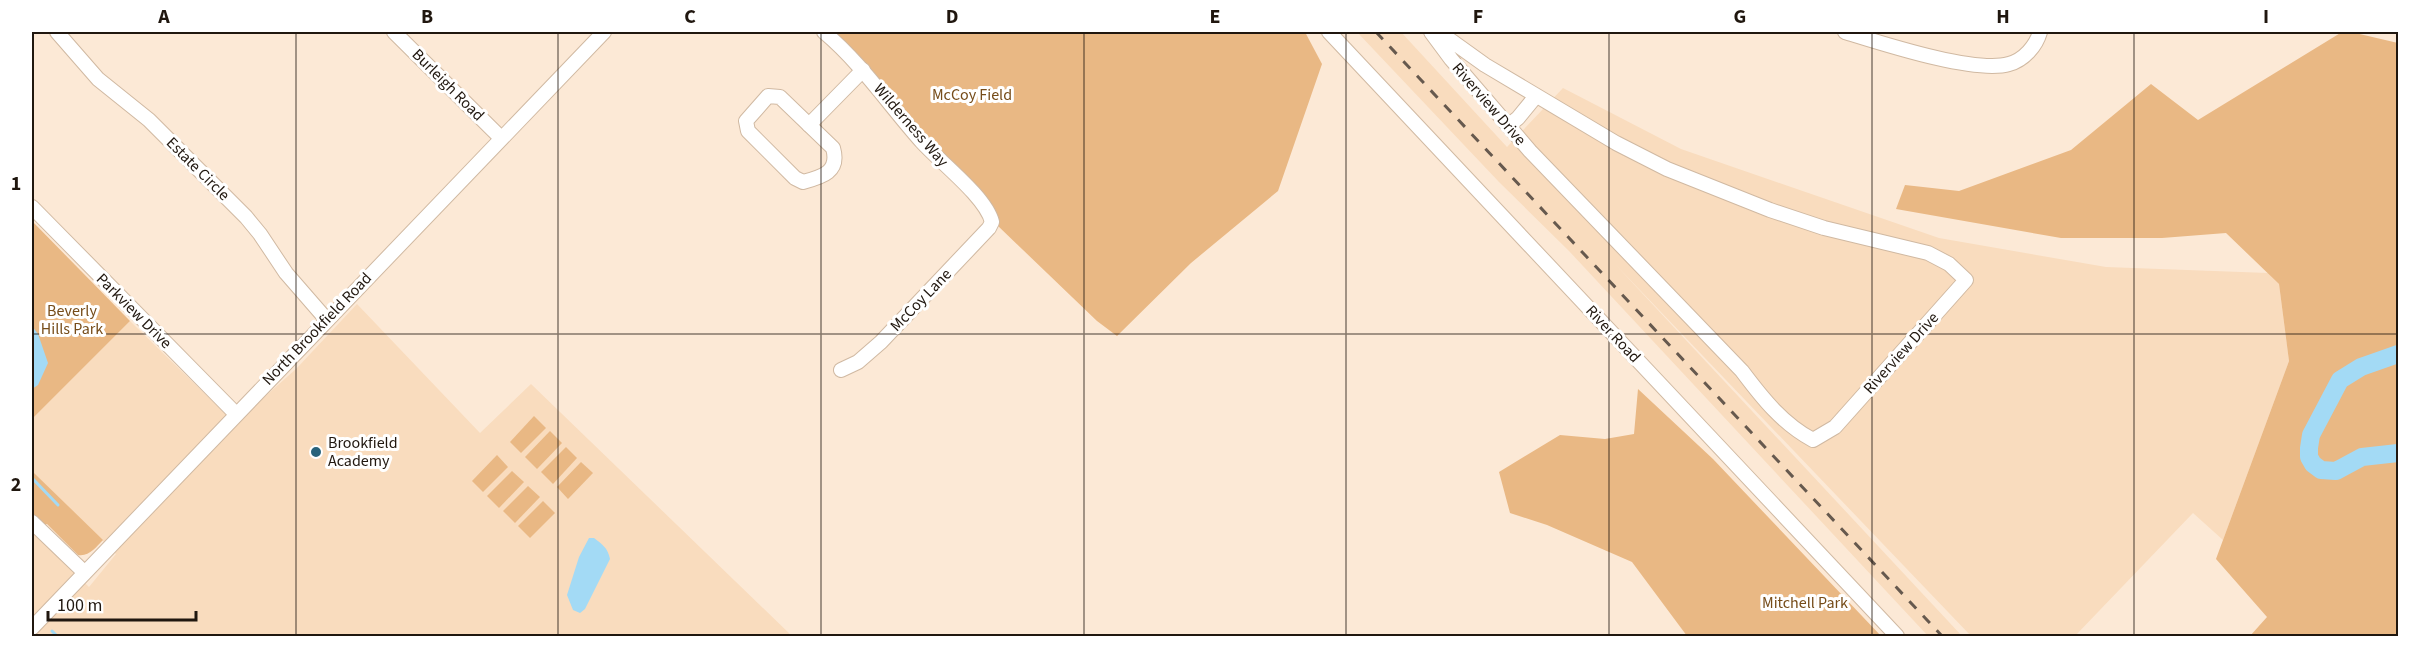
<svg xmlns="http://www.w3.org/2000/svg" width="2430" height="668" font-family="'Source Sans 3',sans-serif">
<style>
.built{fill:#f9dcbe}
.green{fill:#e9b884}
.water{fill:#a3daf5}
.lines{fill:none;stroke-linecap:round;stroke-linejoin:round}
.stream{stroke:#a3daf5;stroke-width:3}
.river{stroke:#a3daf5;stroke-width:18}
.minor-casing{stroke:#d0b9a2;stroke-width:16}
.minor{stroke:#fff;stroke-width:14}
.rail{stroke:#66594e;stroke-width:3;stroke-dasharray:10 10;stroke-linecap:butt}
.grid{fill:none;stroke:#20170f;stroke-width:1.5;stroke-opacity:0.55}
.poi-dot{fill:#28627b;stroke:#fff;stroke-width:2}
.labels{text-anchor:middle;dominant-baseline:central;stroke-width:6;stroke-linejoin:round;paint-order:stroke}
.street-label{font-size:16px;fill:#20170f;stroke:#fff}
.park-label{font-size:16px;fill:#764c19;stroke:#fff}
.poi-label{font-size:16px;fill:#20170f;stroke:#fff;text-anchor:start}
.neatline{fill:none;stroke:#20170f;stroke-width:2}
.grid-label{font-size:20px;text-anchor:middle;font-weight:bold;fill:#20170f}
</style>
<rect width="100%" height="100%" fill="#fce9d6"/>
<g class="built">
<polygon points="1357,32 1401,32 1507,147 1563,88 1681,149 1939,238 2106,267 2268,273 2279,284 2289,361 2223,540 2193,513 2075,636 1971,636 1615,264 1962,636 1928,636 1569,251 1499,182"/>
<polygon points="357,304 480,433 531,384 792,636 32,636 32,531 89,587 116,554 32,471 32,419 130,321 235,423 296,369"/>
</g>
<g class="green">
<polygon points="828,32 1305,32 1322,64 1278,191 1191,263 1117,336 1097,321 997,225"/>
<polygon points="2342,32 2351,32 2398,43 2398,636 2250,636 2267,617 2216,559 2289,361 2279,284 2226,233 2162,238 2061,238 1896,209 1905,185 1959,191 2071,150 2151,84 2198,120"/>
<polygon points="32,221 130,321 32,419"/>
<polygon points="1638,389 1713,459 1881,636 1687,636 1632,562 1547,525 1510,513 1499,472 1560,435 1605,439 1634,434"/>
<polygon points="534,416 546,428 521,453 510,442"/>
<polygon points="550,431 562,443 537,469 525,457"/>
<polygon points="566,447 577,458 553,484 541,472"/>
<polygon points="497,455 508,467 483,492 472,481"/>
<polygon points="581,462 593,473 568,499 557,487"/>
<path d="M32,471L103,540C96,547 89,557 78,555L47,524L41,526L32,517Z"/>
<polygon points="512,471 524,482 499,508 487,496"/>
<polygon points="528,486 540,497 515,523 503,511"/>
<polygon points="543,501 555,513 530,538 518,526"/>
</g>
<g class="water">
<polygon points="32,326 38,334 48,363 38,385 32,389"/>
<path d="M589,538H594C602,544 608,548 610,559L585,609L580,613L573,610L567,595L579,557Z"/>
</g>
<g class="lines">
<g class="stream">
<polyline points="32,478 58,505"/>
<polyline points="52,631 57,636"/>
</g>
<polyline class="river" points="2398,354 2361,367 2340,380 2311,435 2309,448 2309,457 2313,464 2321,470 2336,471 2362,457 2398,453"/>
<defs>
<g id="minor">
<polyline points="57,32 98,79 149,120 246,217 260,234 286,273 326,319"/>
<polyline points="394,32 501,138"/>
<path d="M824,32C862,64 889,105 922,142C940,162 986,197 992,222L989,228L881,342L858,362L841,370"/>
<polyline points="1329,32 1897,636"/>
<path d="M1431,32L1451,59L1530,151L1742,371C1763,399 1783,424 1813,440L1835,427L1966,280L1949,264L1928,253L1824,228L1770,210L1667,169L1616,143L1485,65L1439,32"/>
<path d="M1845,32C1881,43 1975,74 2009,64C2024,60 2036,46 2040,32"/>
<path d="M768,96L780,97L833,148C840,172 822,177 803,182L795,178L748,131L746,121Z"/>
<polyline points="809,125 863,70"/>
<polyline points="1508,126 1518,118 1536,96"/>
<polyline points="32,207 236,414"/>
<polyline points="32,522 84,572"/>
<polyline points="32,628 604,32"/>
</g>
</defs>
<use href="#minor" class="minor-casing"/>
<use href="#minor" class="minor"/>
<polyline class="rail" points="1376,32 1942,636"/>
</g>
<path class="grid" d="M296,32V636M558,32V636M821,32V636M1084,32V636M1346,32V636M1609,32V636M1872,32V636M2134,32V636M32,334H2398"/>
<circle class="poi-dot" cx="316" cy="452" r="6"/>
<g class="labels">
<g class="street-label">
<text transform="translate(448 85) rotate(45)">Burleigh Road</text>
<text transform="translate(1489 104) rotate(49)">Riverview Drive</text>
<text transform="translate(911 125) rotate(49)">Wilderness Way</text>
<text transform="translate(198 169) rotate(45)">Estate Circle</text>
<text transform="translate(921 300) rotate(-46)">McCoy Lane</text>
<text transform="translate(134 311) rotate(45)">Parkview Drive</text>
<text transform="translate(317 329) rotate(-46)">North Brookfield Road</text>
<text transform="translate(1613 334) rotate(47)">River Road</text>
<text transform="translate(1901 353) rotate(-48)">Riverview Drive</text>
</g>
<g class="park-label">
<text x="972" y="95">McCoy Field</text>
<text x="72" y="311">Beverly<tspan x="72" dy="18">Hills Park</tspan></text>
<text x="1805" y="603">Mitchell Park</text>
</g>
<g class="poi-label">
<text x="328" y="443">Brookfield<tspan x="328" dy="18">Academy</tspan></text>
</g>
</g>
<rect width="2430" height="668" fill="none" stroke="#ffffff" stroke-width="66"/>
<path d="M48 611v9h148v-9" fill="none" stroke="#20170f" stroke-width="3"/>
<text x="57" y="611" font-size="18" fill="#20170f" stroke="#ffffff" stroke-width="4.5" paint-order="stroke">100 m</text>
<rect x="33" y="33" width="2364" height="602" class="neatline"/>
<g class="grid-label">
<text x="164" y="23">A</text>
<text x="427" y="23">B</text>
<text x="690" y="23">C</text>
<text x="952" y="23">D</text>
<text x="1215" y="23">E</text>
<text x="1478" y="23">F</text>
<text x="1740" y="23">G</text>
<text x="2003" y="23">H</text>
<text x="2266" y="23">I</text>
<text x="16" y="190">1</text>
<text x="16" y="491">2</text>
</g>
</svg>
